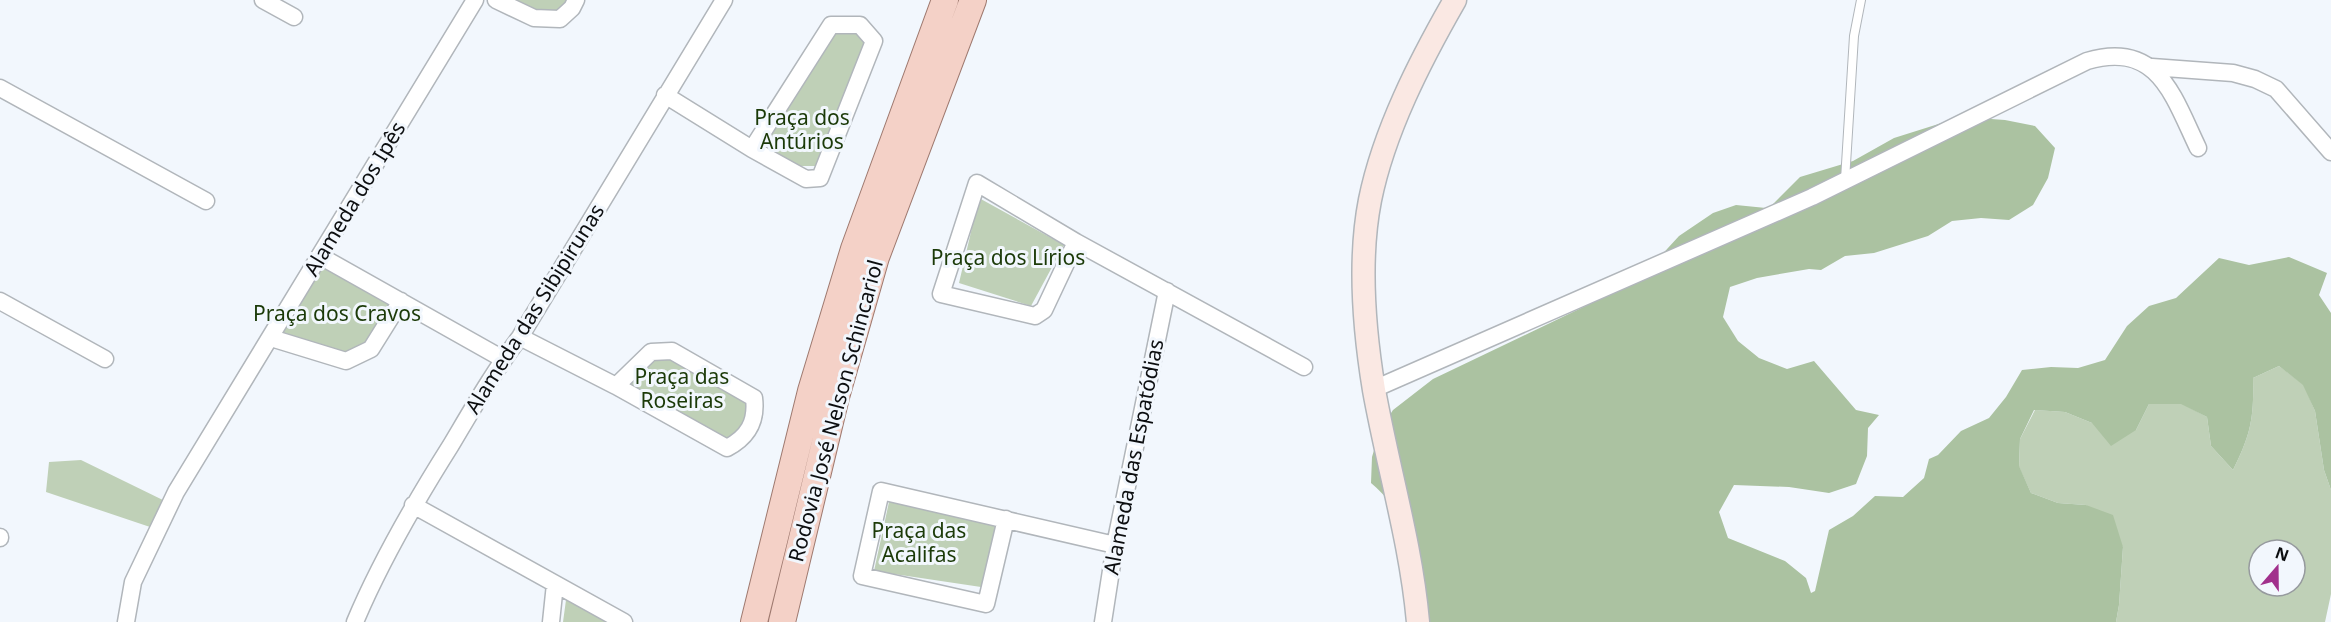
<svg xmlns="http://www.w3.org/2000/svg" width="2331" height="622" font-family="'Noto Sans',sans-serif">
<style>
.green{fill:#bfd0b7;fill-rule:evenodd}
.forest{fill:#abc2a1}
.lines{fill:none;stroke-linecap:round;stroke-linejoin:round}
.service-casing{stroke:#b1b6bb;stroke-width:10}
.minor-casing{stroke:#b1b6bb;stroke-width:19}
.secondary-casing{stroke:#b1b6bb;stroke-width:25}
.primary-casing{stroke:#9e796f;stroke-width:28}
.service{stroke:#fff;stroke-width:8}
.minor{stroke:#fff;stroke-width:16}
.secondary{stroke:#fae8e3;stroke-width:22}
.primary{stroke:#f4d1c7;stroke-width:26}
.labels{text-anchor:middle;stroke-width:6;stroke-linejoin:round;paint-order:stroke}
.park-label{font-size:21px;fill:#1b3a08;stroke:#f2f7fd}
.street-label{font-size:21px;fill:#0c0e10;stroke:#f2f7fd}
</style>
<rect width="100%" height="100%" fill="#f2f7fd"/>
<path class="green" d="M509,0H569L559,13L537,14Z
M832,29L855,31L866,43L818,166H798L762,143Z
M979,198L1064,245L1031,306L959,283Z
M321,259L398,302L371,348L345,360L274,337Z
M672,355L747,399L751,408L744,428L727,443L626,384L651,356Z
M2279,366L2304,385L2315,411L2324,470L2331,490V594L2325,622H2116L2119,605L2123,547L2086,505L2058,503L2031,493L2019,467L2020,439L2035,410L2065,412L2092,423L2136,430L2149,404L2181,403L2207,417L2211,446L2233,470C2251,434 2254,418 2253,378ZM2259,550H2295V586H2259Z
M81,460L169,503L156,529L46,492L49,462Z
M889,502L998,523L981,587L874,571Z
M566,600L608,622H563Z"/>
<path class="forest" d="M1977,118L2005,120L2035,126L2055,148L2048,178L2033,205L2009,220L1981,218L1952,221L1928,236L1874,253L1845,256L1821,270L1809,269L1757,278L1730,287L1723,317L1738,341L1759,358L1787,369L1814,361L1856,410L1879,415L1868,428L1867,456L1856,484L1829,493L1789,487L1734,485L1719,512L1728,538L1785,561L1806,578L1811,593L1815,591L1829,530L1853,516L1875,496L1903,497L1924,478L1929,459L1938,455L1961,431L1989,418L2006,397L2022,370L2051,367L2078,368L2105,360L2127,326L2149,306L2176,298L2219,258L2249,265L2289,257L2327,273L2319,295L2331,313V490L2324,470L2315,411L2303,385L2279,366L2253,378C2254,418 2251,434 2233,470L2211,446L2207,417L2181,404H2149L2136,430L2111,446L2092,423L2065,412L2034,410L2020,439L2019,466L2031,493L2058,503L2086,505L2113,515L2123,547L2119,605L2116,622H1414C1415,607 1423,558 1419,547C1414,530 1385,494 1371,483L1372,457L1380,430L1393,410L1433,379L1623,288L1645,273L1679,236L1713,213L1736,205L1766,208L1771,206L1800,177L1853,161L1894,138L1948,121Z"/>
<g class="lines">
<defs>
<path id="service" d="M1845,180L1854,36L1861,0"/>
<path id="minor" d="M263,0L294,17
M496,0L534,18L560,19L572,8L576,0
M2152,67L2233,73L2255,79L2276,89L2331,152
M0,88L206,201
M665,95L752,149L806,179L820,178L874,41L860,25H831L752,149
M1076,242L1044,310L1035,316L941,294L977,183L1076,242L1304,367
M320,256L503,359
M0,301L105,359
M520,337L616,386L727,448C748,437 757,422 754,398L672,351L651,352L616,386
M271,338L346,361L371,349L401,301
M1374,389L1812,197L2087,61C2158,40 2173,96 2198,148
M413,505L624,622
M1006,519L986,604L862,576L881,491L1115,545
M0,537V538
M126,622L133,582L176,492L475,0
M355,622C381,560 415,502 451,445C473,408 494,371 520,337L724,0
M551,622L555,584
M1103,622L1115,545L1167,291"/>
<path id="secondary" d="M1418,622C1411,543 1388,468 1374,390C1364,329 1358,261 1370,200C1384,131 1420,61 1455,0"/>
<path id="primary" d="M754,622L811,391L854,249L945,0
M782,622L836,397L876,257L973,0"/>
</defs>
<use href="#service" class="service-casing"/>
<use href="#minor" class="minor-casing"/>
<use href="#secondary" class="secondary-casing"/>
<use href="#primary" class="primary-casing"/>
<use href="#service" class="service"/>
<use href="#minor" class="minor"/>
<use href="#secondary" class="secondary"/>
<use href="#primary" class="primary"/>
</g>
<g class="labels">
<g class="park-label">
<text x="802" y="125">Praça dos<tspan x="802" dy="24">Antúrios</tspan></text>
<text x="1008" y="265">Praça dos Lírios</text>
<text x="337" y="321">Praça dos Cravos</text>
<text x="682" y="384">Praça das<tspan x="682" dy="24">Roseiras</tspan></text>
<text x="919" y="538">Praça das<tspan x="919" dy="24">Acalifas</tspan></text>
</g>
<g class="street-label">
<text transform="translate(355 199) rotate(-59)" y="7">Alameda dos Ipês</text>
<text transform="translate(535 309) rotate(-58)" y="7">Alameda das Sibipirunas</text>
<text transform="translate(836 411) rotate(-75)" y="7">Rodovia José Nelson Schincariol</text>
<text transform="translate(1134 457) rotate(-79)" y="7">Alameda das Espatódias</text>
</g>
</g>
<g transform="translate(2277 568) rotate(20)"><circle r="28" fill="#f2f7fd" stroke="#969a9e" stroke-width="1.5"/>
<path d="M0-4.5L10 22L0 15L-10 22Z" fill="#a1308c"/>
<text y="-9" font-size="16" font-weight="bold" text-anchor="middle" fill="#0c0e10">N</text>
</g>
</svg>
